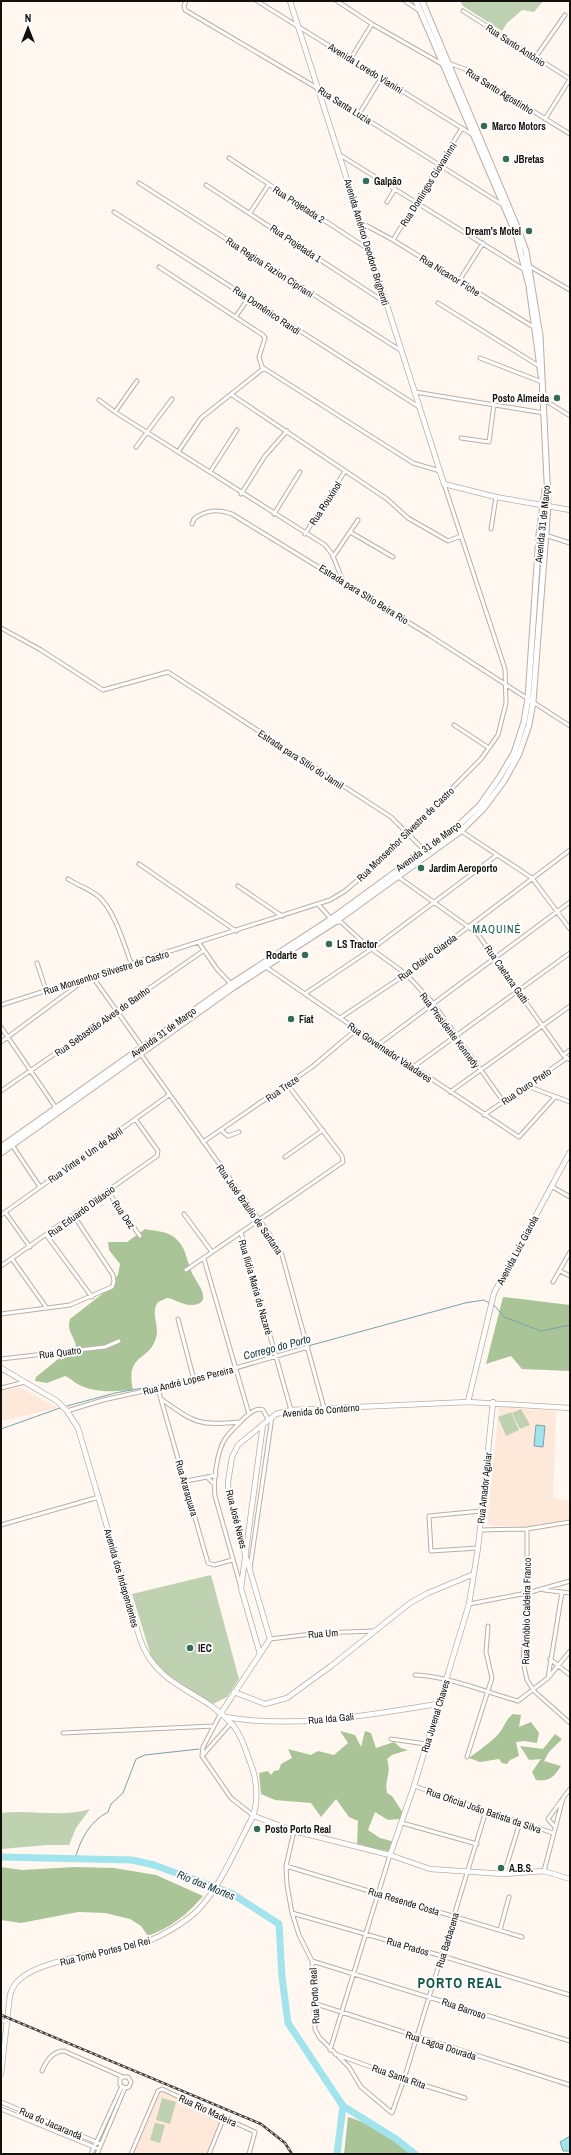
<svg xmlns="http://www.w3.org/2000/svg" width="571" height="2155" font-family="'Archivo Narrow',sans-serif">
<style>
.built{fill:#fde8d9}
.green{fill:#bed1b1}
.forest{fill:#a9c496}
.water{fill:#a0e4ee;stroke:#76a4aa}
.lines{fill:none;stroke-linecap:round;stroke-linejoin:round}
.stream{stroke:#76a4aa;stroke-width:1}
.river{stroke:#a0e4ee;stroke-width:7}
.street-casing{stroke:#bbaea3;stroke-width:5}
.secondary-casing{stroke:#bbaea3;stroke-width:6}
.primary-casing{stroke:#bbaea3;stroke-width:7}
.street{stroke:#fff;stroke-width:3}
.secondary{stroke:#fff;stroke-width:4.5}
.primary{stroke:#fff;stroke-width:5}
.rail-casing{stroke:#433e39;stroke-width:2.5}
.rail{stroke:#fff;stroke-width:1;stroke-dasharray:3;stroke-linecap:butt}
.poi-dot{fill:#326d58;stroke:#fff;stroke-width:1.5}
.labels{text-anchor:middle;stroke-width:4;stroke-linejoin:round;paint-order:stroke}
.street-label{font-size:10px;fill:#130f0b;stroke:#fff}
.poi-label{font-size:10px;font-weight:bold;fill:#130f0b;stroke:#fff;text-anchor:start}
.neighbourhood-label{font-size:11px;letter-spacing:1px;fill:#0f5a43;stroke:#fff}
.water-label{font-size:11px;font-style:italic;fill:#133539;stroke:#fff}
.district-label{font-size:14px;font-weight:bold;letter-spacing:1px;fill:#0f5a43;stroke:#fff}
</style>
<rect width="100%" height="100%" fill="#fff7f0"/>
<path class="built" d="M19,1387L58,1408L1,1421V1391Z
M499,1407L556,1411L553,1498L570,1501V1520L526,1527L487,1525Z
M161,2091L222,2119L209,2154H133Z"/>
<path class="green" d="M460,1H543L534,12L522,10L507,23L502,31L463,6Z
M521,1409L530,1425L520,1429L512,1413Z
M511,1412L519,1430L506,1436L498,1417Z
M211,1575L239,1679L227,1697L213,1704L171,1678L152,1659L132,1594Z
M90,1809L76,1828L69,1845H47L1,1849V1813C31,1809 62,1818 90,1809Z
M162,2098L176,2102L170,2124L156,2120Z
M155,2123L165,2125L160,2143L150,2140Z"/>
<path class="forest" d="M145,1229C154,1231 166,1231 174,1237C187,1247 186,1261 193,1275C197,1283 214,1303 193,1305C183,1306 176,1299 167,1298L158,1302C150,1313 160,1326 156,1338C149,1362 125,1353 133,1390C117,1391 99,1393 84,1387C77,1385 72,1379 65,1376L47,1383L35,1381L36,1377L57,1360L75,1349C79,1340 65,1333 70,1319L106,1291L118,1275L120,1264L109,1250L108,1242H127Z
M503,1297L570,1305V1371L522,1369L511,1356L486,1364Z
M513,1714L521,1715L519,1727L531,1722L539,1733L537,1743L524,1741L516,1742L519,1756L510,1760L507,1764L502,1763L499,1759L480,1762L469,1758C479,1750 492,1742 500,1732C505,1726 506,1719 513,1714Z
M340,1731L355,1735L361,1747L365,1731L371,1733L376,1748L394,1742L401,1748L408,1750L392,1755L387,1759C392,1775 384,1778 387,1793L392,1796L403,1813L400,1819L388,1820L375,1812L368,1830L380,1838L395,1842L388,1851L357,1846L358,1821L349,1817L336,1799L321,1817L311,1803L275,1800L261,1794L259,1773L268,1771L271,1775L274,1771L279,1770L281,1764L292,1758L288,1749L311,1755L318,1751L334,1755L348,1743Z
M555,1734L562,1739L549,1752L544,1761L561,1766C554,1777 549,1782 536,1780L532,1772L541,1759L529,1760L520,1746L543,1749Z
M1,1867L22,1870L75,1867L114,1868L156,1875L203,1896C187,1915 171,1927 148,1936L141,1926L130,1919L105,1913L78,1912L21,1923L1,1920Z
M348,2117C373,2124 393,2139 414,2154H344Z"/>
<path class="water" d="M536,1425L545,1426L543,1447L534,1446Z
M570,2136V2151H563L560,2142Z"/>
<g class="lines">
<path class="stream" d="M494,1305L504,1317L541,1331L570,1325
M308,1346L465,1303L484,1300L489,1303
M195,1378L207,1375
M67,1406L115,1393L192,1379
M1,1429L60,1408
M75,1859C80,1840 90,1821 108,1812L111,1804L123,1793L136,1759L145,1755L199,1749"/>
<path class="river" d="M1,1857L132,1860L154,1865L231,1893L279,1924L282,1977L288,2023L343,2106L396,2139L415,2154
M337,2154L343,2106"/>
<defs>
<path id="street" d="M186,1L184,6L185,10L317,88L503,205
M257,1L473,135
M337,1L372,24L442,64
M405,1L418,10
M463,11L570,79
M351,58L372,24
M535,58L565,15
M448,63L465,69L570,134
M359,114L381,78
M545,119L570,79
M340,155L525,270
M229,158L368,249
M139,183L400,350
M206,185L386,303
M387,202L395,189
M114,212L419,407
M250,213L269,184
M360,222L393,240L535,328
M393,240L462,128
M529,266L570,290
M159,267L263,335L265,338L259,357L262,367L413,463L440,471
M459,281L483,243
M438,303L539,366
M236,316L248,299
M480,358L542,382
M415,392L544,413
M232,395L387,499L408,518L448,541L461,536
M543,399L570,416
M99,400L115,412L325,545L332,554L343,581
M115,412L137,381
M461,438L489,442L494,404
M136,447L172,399
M178,452L201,418L264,368
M210,472L237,430
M241,494L265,456L287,431
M274,514L300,472
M192,524L194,519C205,510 219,509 232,514L429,635L570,726
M491,529L496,497
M350,532L393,557
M305,534L345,471
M545,535L570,543
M333,557L358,520
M1,628L41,650L103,690L168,672L391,817L428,854
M454,725L489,748
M461,831L532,878L570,929
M139,864L236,931
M397,876L477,933L563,1055L570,1060
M68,879C77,885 90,889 98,896C114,909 124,944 131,963
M238,886L282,916
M318,904L332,920
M337,922H341L366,945L406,974L433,1003L503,1101
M199,943L217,969L231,984
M37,963L46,990
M266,967L340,1018L519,1137L555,1097
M92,976L143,1048
M306,993L373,948L497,855
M1,1005L330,900L345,891L380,861L481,759L498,735L506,703L505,669L444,484
M340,1018L406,974L570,850
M1,1027L56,1108
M1,1042L86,979
M379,1044L570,902
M140,1053L270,1235L282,1255L324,1408
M563,1055L570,1050
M413,1067L570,953
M527,1086L570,1102
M1,1091L203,951
M450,1092L570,1006
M484,1115L567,1058
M221,1130L228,1136L239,1132
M203,1142L312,1067L357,1029
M12,1145L40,1187
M285,1157L323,1130
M551,1186L570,1197
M108,1192L140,1236
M5,1212L30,1247
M184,1214L212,1252
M1,1215L169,1095
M241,1233L291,1410
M47,1236L92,1297
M12,1259L46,1307
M204,1259L249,1414
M1,1266L157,1156L158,1151L136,1120
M186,1270L343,1162L342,1156L287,1084
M560,1271L570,1276
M553,1282L570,1252
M1,1314L70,1305L112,1287L114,1282L113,1275L74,1216
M178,1319L194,1380
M1,1359L105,1347L119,1341
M1,1388L25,1382
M158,1389L208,1563L214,1565L232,1560
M161,1399C195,1423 198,1426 240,1422
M67,1411L103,1400L194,1380L308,1347
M186,1481L207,1477
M214,1484L207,1477L216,1475
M1,1525L99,1497
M527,1529V1593L523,1662L527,1680L534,1691L570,1723
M480,1530L527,1529L570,1522
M478,1548L431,1551L429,1516L481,1511
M250,1568L272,1417
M240,1584L215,1496C213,1482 217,1451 225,1439C230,1431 238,1425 244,1418C249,1414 256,1407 263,1410L268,1419
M544,1590L570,1593
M469,1604L527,1593L570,1581
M270,1639L320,1633L375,1631
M550,1659L570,1675
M415,1675C447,1676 486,1692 518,1701L548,1678L570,1651
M548,1678L562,1592
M221,1713L203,1747L202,1756L231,1798L254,1816
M63,1733L214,1726
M391,1739L426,1744
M202,1756L231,1723
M467,1757L492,1678L486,1652L488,1626
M414,1786L553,1833
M402,1823L477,1844
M555,1827L548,1819L561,1801
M294,1831L286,1866L287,1885L292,1913L299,1935L312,1961L315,2029L319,2037L349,2067L361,2087L392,2113L404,2079L486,1811
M286,1866L522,1937
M544,1871L563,1798L570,1789
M504,1874L520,1822
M292,1913L442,1956L570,1995
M500,1930L509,1897
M312,1961L570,2041
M313,2003L570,2085
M1,2020L6,2022
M330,2050L390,1855
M335,2054L404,2079L465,2098
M42,2071C46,2061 52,2051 64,2051L123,2077H128L131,2082L129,2087L125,2088L120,2085V2079L123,2077
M1,2102L101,2144
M1,2109L99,2149
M91,2154L122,2086
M97,2154L125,2088
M131,2154L158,2091L162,2089L255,2132L249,2154
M209,2154L224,2117"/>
<path id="secondary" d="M290,1L444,484L496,497L570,510
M1,1368L57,1401L67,1411L78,1428L140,1639C157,1688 200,1689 231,1723C242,1735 246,1752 252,1767C257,1782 259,1805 251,1820C236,1848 215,1899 190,1917C178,1926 165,1934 151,1940C119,1951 41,1958 19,1980C14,1984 12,1989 10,1995L1,2074
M468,1402L494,1293L570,1152
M260,1654L241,1588L263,1424
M234,1692L265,1704L287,1698L331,1666L410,1603L428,1593L474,1574
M221,1713L270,1639L229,1499L228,1482L232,1457L238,1445L276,1414L291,1410L468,1402L570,1408
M225,1717C295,1729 368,1715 438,1704
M254,1816L294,1831L390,1855L430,1869L504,1874L544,1871L570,1879
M390,1855L414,1786L469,1604L478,1548L493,1402"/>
<path id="primary" d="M416,1L516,234L529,286L541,375
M1,1147L231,984L331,919L457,827L480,805L499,778L514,753L524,722L528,698L539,535L545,490
M1,1153L234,987L335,922L461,831L484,808L504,781L519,754L529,725L533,702L548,506L547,480L540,336L526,251L518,229L422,1"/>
</defs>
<use href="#street" class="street-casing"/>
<use href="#secondary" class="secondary-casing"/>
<use href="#primary" class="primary-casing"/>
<use href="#street" class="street"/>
<use href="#secondary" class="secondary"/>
<use href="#primary" class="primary"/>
<defs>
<path id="rail" d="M1,2015L261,2124L285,2143L292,2154"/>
</defs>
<use href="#rail" class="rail-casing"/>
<use href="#rail" class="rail"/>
</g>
<g class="poi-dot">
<circle cx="484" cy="126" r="4"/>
<circle cx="506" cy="159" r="4"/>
<circle cx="366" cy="181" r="4"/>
<circle cx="529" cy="231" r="4"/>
<circle cx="557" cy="398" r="4"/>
<circle cx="421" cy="868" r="4"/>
<circle cx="329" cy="944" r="4"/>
<circle cx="305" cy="955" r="4"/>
<circle cx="291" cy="1019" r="4"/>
<circle cx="190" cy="1648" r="4"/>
<circle cx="257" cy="1829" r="4"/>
<circle cx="501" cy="1868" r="4"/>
</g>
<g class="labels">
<g class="street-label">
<text transform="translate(516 45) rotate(33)" y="4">Rua Santo Antônio</text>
<text transform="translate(366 68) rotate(32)" y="4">Avenida Loredo Vianini</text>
<text transform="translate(500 91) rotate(32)" y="4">Rua Santo Agostinho</text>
<text transform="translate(345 105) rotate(32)" y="4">Rua Santa Luzia</text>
<text transform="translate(428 184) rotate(-58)" y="4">Rua Domingos Giovaninni</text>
<text transform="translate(299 204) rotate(33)" y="4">Rua Projetada 2</text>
<text transform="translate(367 242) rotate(73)" y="4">Avenida Américo Deodoro Brighenti</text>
<text transform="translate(296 243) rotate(34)" y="4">Rua Projetada 1</text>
<text transform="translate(270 267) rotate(33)" y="4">Rua Regina Fazion Cipriani</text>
<text transform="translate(450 275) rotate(32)" y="4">Rua Nicanor Fiche</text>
<text transform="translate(267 310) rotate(34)" y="4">Rua Domênico Randi</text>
<text transform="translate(325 503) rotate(-57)" y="4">Rua Rouxinol</text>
<text transform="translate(542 524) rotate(-84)" y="4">Avenida 31 de Março</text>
<text transform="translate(364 594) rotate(32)" y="4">Estrada para Sítio Beira Rio</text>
<text transform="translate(301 759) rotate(33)" y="4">Estrada para Sítio do Jamil</text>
<text transform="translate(405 834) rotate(-44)" y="4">Rua Monsenhor Silvestre de Castro</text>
<text transform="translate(428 846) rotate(-36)" y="4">Avenida 31 de Março</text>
<text transform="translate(427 957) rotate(-37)" y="4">Rua Otávio Giarola</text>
<text transform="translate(106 972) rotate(-17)" y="4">Rua Monsenhor Silvestre de Castro</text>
<text transform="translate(507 974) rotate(55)" y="4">Rua Caetana Gatti</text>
<text transform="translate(102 1021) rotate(-35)" y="4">Rua Sebastião Alves do Banho</text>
<text transform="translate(450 1030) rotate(53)" y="4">Rua Presidente Kennedy</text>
<text transform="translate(163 1032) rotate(-36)" y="4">Avenida 31 de Março</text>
<text transform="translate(390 1052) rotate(34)" y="4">Rua Governador Valadares</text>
<text transform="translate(526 1086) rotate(-34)" y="4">Rua Ouro Preto</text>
<text transform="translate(282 1088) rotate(-35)" y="4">Rua Treze</text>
<text transform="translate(85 1155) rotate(-35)" y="4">Rua Vinte e Um de Abril</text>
<text transform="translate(250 1209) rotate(55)" y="4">Rua José Bráulio de Santana</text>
<text transform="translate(81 1211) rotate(-36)" y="4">Rua Eduardo Diláscio</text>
<text transform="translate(124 1214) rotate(55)" y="4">Rua Dez</text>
<text transform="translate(517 1250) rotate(-62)" y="4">Avenida Luiz Giarola</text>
<text transform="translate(256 1287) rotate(74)" y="4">Rua Ilídia Maria de Nazaré</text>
<text transform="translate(60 1352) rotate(-7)" y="4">Rua Quatro</text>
<text transform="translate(188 1380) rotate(-14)" y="4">Rua André Lopes Pereira</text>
<text transform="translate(321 1410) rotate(-5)" y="4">Avenida do Contorno</text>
<text transform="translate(187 1488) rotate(74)" y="4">Rua Araraquara</text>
<text transform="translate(484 1488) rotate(-84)" y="4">Rua Amador Aguiar</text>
<text transform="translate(237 1519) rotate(76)" y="4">Rua José Neves</text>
<text transform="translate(122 1578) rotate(74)" y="4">Avenida dos Independentes</text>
<text transform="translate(526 1611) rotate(-89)" y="4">Rua Arnóbio Caldeira Franco</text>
<text transform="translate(323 1633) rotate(-4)" y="4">Rua Um</text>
<text transform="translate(435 1716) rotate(-73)" y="4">Rua Juvenal Chaves</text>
<text transform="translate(331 1718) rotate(-5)" y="4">Rua Ida Gali</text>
<text transform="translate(484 1810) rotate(19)" y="4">Rua Oficial João Batista da Silva</text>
<text transform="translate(404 1901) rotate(17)" y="4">Rua Resende Costa</text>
<text transform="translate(447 1940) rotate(-73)" y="4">Rua Barbacena</text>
<text transform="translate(408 1946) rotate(16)" y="4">Rua Prados</text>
<text transform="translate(105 1951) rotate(-14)" y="4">Rua Tomé Portes Del Rei</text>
<text transform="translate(314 1996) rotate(-93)" y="4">Rua Porto Real</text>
<text transform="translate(464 2008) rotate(19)" y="4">Rua Barroso</text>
<text transform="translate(441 2045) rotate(18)" y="4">Rua Lagoa Dourada</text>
<text transform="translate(399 2076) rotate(19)" y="4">Rua Santa Rita</text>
<text transform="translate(208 2110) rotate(25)" y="4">Rua Rio Madeira</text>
<text transform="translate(51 2123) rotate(23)" y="4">Rua do Jacarandá</text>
</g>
<g class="poi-label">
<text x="492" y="130">Marco Motors</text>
<text x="514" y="163">JBretas</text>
<text x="374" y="185">Galpão</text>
<text x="521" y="235" text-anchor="end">Dream's Motel</text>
<text x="549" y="402" text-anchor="end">Posto Almeida</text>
<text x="429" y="872">Jardim Aeroporto</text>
<text x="337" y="948">LS Tractor</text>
<text x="297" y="959" text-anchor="end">Rodarte</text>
<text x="299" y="1023">Fiat</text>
<text x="198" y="1652">IEC</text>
<text x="265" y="1833">Posto Porto Real</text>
<text x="509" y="1872">A.B.S.</text>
</g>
<g class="neighbourhood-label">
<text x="497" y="933">MAQUINÉ</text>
</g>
<g class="water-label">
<text transform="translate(277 1347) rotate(-15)" y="4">Corrego do Porto</text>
<text transform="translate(206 1885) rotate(22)" y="4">Rio das Mortes</text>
</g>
<g class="district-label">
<text x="460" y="1988">PORTO REAL</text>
</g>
</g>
<rect width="571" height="2155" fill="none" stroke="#130f0b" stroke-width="4"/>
<g transform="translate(28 28)" stroke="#ffffff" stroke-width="3" paint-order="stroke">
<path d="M0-3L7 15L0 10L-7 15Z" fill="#130f0b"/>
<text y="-6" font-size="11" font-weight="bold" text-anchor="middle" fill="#130f0b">N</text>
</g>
</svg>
